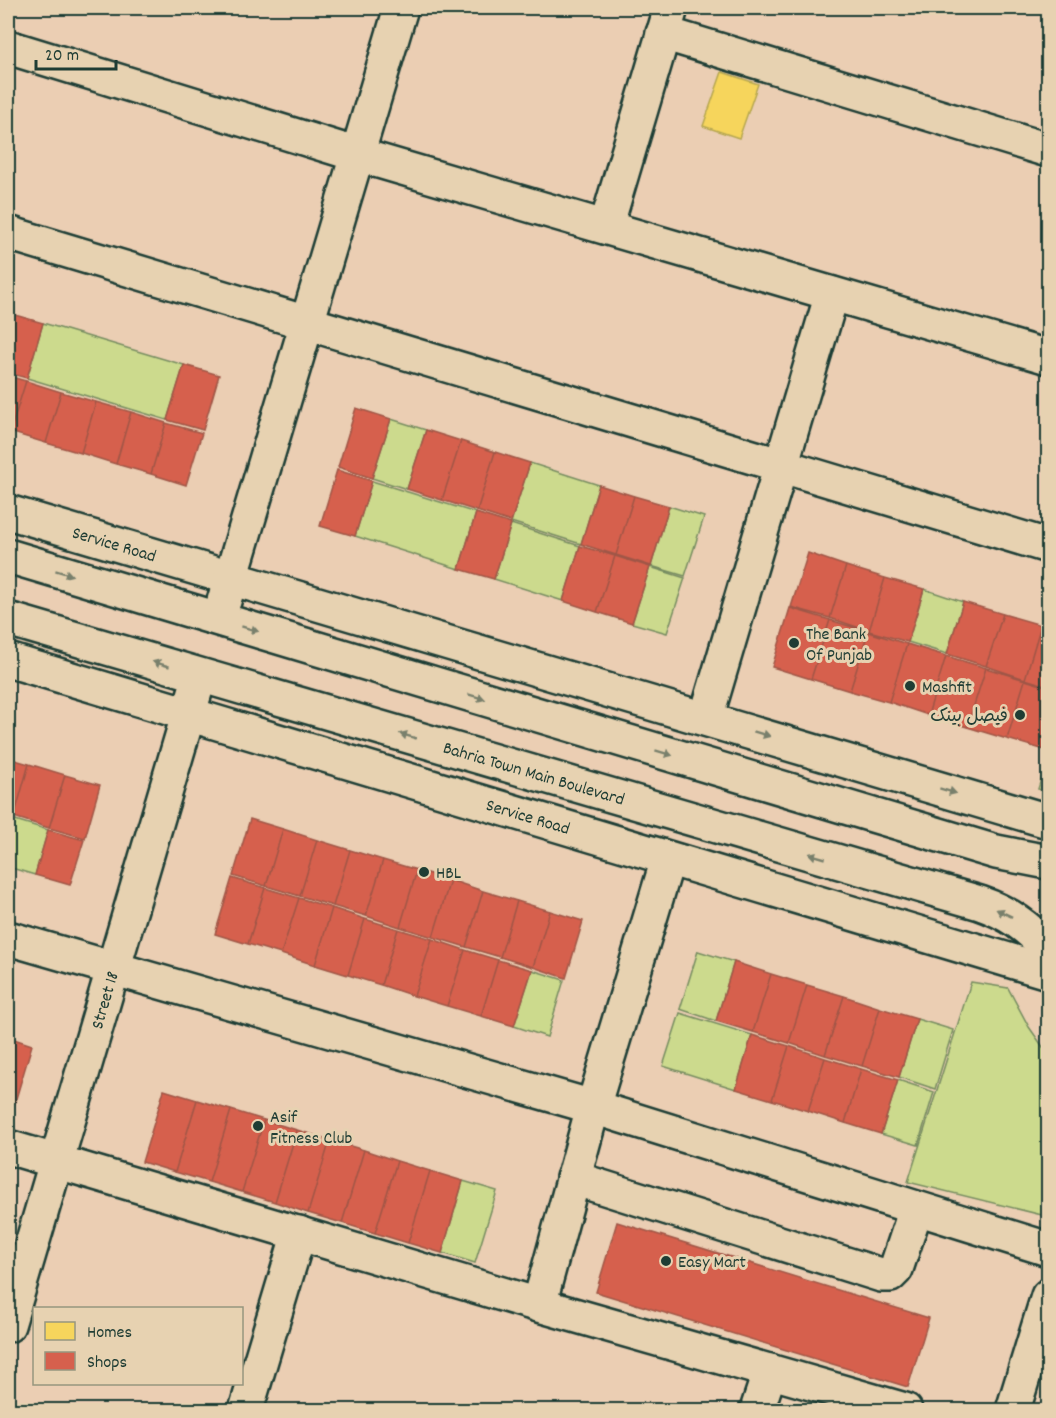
<svg xmlns="http://www.w3.org/2000/svg" width="1056" height="1418" font-family="Dekko,'Playpen Sans Arabic',sans-serif">
<style>
.green{fill:#ccda8d;stroke:#768c60;stroke-width:1.5}
.homes{fill:#f6d55c;stroke:#b6a750;stroke-width:1.5}
.shops{fill:#d6604d;stroke:#9f5646;stroke-width:1.5}
.lines{fill:none;stroke-linecap:round;stroke-linejoin:round}
.minor-casing{stroke:#1f3d34;stroke-width:38}
.major-casing{stroke:#1f3d34;stroke-width:38}
.minor{stroke:#e7d2b1;stroke-width:33}
.major{stroke:#e7d2b1;stroke-width:33}
.oneway{fill:#79806c}
.poi-dot{fill:#1f3d34;stroke:#e7d2b1;stroke-width:2}
.labels{text-anchor:middle;stroke-width:6;stroke-linejoin:round;paint-order:stroke}
.street-label{font-size:18px;fill:#1f3d34;stroke:#e7d2b1}
.poi-label{font-size:18px;fill:#1f3d34;stroke:#e7d2b1;text-anchor:start}
</style>
<rect width="100%" height="100%" fill="#ebceb3"/>
<filter id="ink" filterUnits="userSpaceOnUse"><feTurbulence type="fractalNoise" baseFrequency=".0167" numOctaves="2"/><feDisplacementMap in="SourceGraphic" scale="12" xChannelSelector="R" yChannelSelector="G"/><feConvolveMatrix kernelMatrix="1 2 1 2 8 2 1 2 1" color-interpolation-filters="sRGB"/></filter>
<g filter="url(#ink)">
<path class="green" d="M43,323L184,365L167,420L27,378Z
M391,419L426,430L407,489L372,478Z
M530,463L599,485L581,544L511,522Z
M372,481L476,513L459,569L355,536Z
M669,506L704,517L685,576L651,566Z
M511,524L580,546L563,601L494,579Z
M650,567L685,578L667,633L632,623Z
M924,589L963,602L947,654L908,642Z
M1048,757V792L1038,789Z
M12,819L48,830L35,875L8,867V836Z
M698,951L734,962L716,1021L680,1009Z
M532,970L564,980L547,1037L514,1026Z
M971,982L1008,988L1029,1027L1048,1054V1208L1046,1216L908,1182Z
M680,1013L752,1035L736,1089L663,1066Z
M917,1019L953,1030L935,1089L899,1077Z
M898,1080L934,1092L918,1145L881,1134Z
M463,1181L497,1191L475,1263L442,1253Z"/>
<path class="homes" d="M722,72L758,84L739,138L703,126Z"/>
<path class="shops" d="M8,313L43,323L27,378L8,373Z
M184,365L219,375L203,430L167,420Z
M8,376L26,381L10,432H8Z
M26,381L61,392L46,443L10,432Z
M61,392L96,402L81,453L46,443Z
M96,402L131,412L116,464L81,453Z
M356,408L391,419L372,478L338,467Z
M131,412L166,423L151,474L116,464Z
M166,423L202,433L186,485L151,474Z
M426,430L461,441L442,500L407,489Z
M461,441L495,452L477,511L442,500Z
M495,452L530,463L511,522L477,511Z
M337,470L372,481L355,536L320,526Z
M599,485L634,496L616,555L581,544Z
M634,496L669,506L651,566L616,555Z
M476,513L511,524L494,579L459,569Z
M580,546L615,556L597,612L563,601Z
M808,553L846,566L830,618L791,607Z
M615,556L650,567L632,623L597,612Z
M846,566L885,578L869,631L830,618Z
M885,578L924,589L908,642L869,631Z
M963,602L1003,614L986,666L947,654Z
M790,608L830,620L811,679L772,667Z
M1003,614L1041,625L1025,679L986,666Z
M830,620L868,632L850,691L811,679Z
M1041,625L1048,628V686L1025,679Z
M868,632L907,644L889,702L850,691Z
M907,644L946,656L928,715L889,702Z
M946,656L986,668L967,727L928,715Z
M986,668L1025,680L1007,739L967,727Z
M1025,680L1048,687V740L1045,750L1007,739Z
M8,758L29,764L14,817L8,815Z
M29,764L65,775L49,828L14,817Z
M65,775L100,785L85,838L49,828Z
M8,818L12,819L8,836Z
M250,819L283,829L266,886L233,876Z
M283,829L317,840L300,896L266,886Z
M48,830L84,840L70,885L35,875Z
M317,840L350,850L333,906L300,896Z
M350,850L383,860L366,916L333,906Z
M383,860L417,870L400,927L366,916Z
M417,870L450,880L433,937L400,927Z
M232,878L265,888L248,944L215,934Z
M450,880L483,891L466,947L433,937Z
M265,888L299,898L281,954L248,944Z
M483,891L517,901L500,957L466,947Z
M299,898L332,908L315,965L281,954Z
M517,901L550,911L533,967L500,957Z
M332,908L365,919L348,975L315,965Z
M550,911L583,921L566,978L533,967Z
M365,919L398,929L381,985L348,975Z
M398,929L432,939L414,996L381,985Z
M432,939L465,950L447,1006L414,996Z
M465,950L498,960L481,1016L447,1006Z
M498,960L532,970L514,1026L481,1016Z
M734,962L771,974L753,1032L716,1021Z
M771,974L807,985L789,1043L753,1032Z
M807,985L844,996L825,1055L789,1043Z
M844,996L880,1008L862,1066L825,1055Z
M880,1008L917,1019L899,1077L862,1066Z
M752,1035L789,1046L772,1100L736,1089Z
M8,1037L32,1045L10,1119L8,1118Z
M789,1046L825,1058L808,1111L772,1100Z
M825,1058L861,1069L845,1123L808,1111Z
M861,1069L898,1080L881,1134L845,1123Z
M164,1090L197,1100L175,1172L142,1162Z
M197,1100L231,1110L209,1182L175,1172Z
M231,1110L264,1120L242,1192L209,1182Z
M264,1120L297,1130L275,1202L242,1192Z
M297,1130L330,1140L308,1213L275,1202Z
M330,1140L364,1150L342,1223L308,1213Z
M364,1150L397,1161L375,1233L342,1223Z
M397,1161L430,1171L408,1243L375,1233Z
M430,1171L463,1181L442,1253L408,1243Z
M617,1222L929,1318L908,1387L596,1292Z"/>
<g class="lines">
<defs>
<g id="minor">
<path d="M663,33L1048,150"/>
<path d="M8,47L355,154L1048,357"/>
<path d="M606,227L671,8"/>
<path d="M8,233L1048,546"/>
<path id="s1" d="M8,512L1048,821"/>
<path d="M8,556L996,852L1048,862"/>
<path d="M224,601L401,8"/>
<path id="s2" d="M8,619L980,903C1009,913 1028,927 1048,949"/>
<path id="s3" d="M8,660L1048,972"/>
<path d="M706,718L832,294"/>
<path d="M8,938L593,1107L1048,1249"/>
<path d="M8,1147L539,1305L905,1410"/>
<path d="M573,1178L881,1275H890L896,1269L916,1209"/>
<path d="M539,1305L593,1107L668,859"/>
<path id="s4" d="M8,1325L195,692"/>
<path d="M246,1410L299,1233"/>
<path d="M757,1410L770,1371"/>
</g>
<path id="major" d="M1013,1410L1048,1296"/>
</defs>
<use href="#minor" class="minor-casing"/>
<use href="#major" class="major-casing"/>
<use href="#minor" class="minor"/>
<use href="#major" class="major"/>
</g>
<defs><path id="oneway-solid" d="M-6-.8H1V-3.2L6.5 0L1 3.2V.8H-6Z" transform="scale(1.5)"/></defs>
<g class="oneway">
<use href="#oneway-solid" transform="translate(64 573) rotate(17)"/>
<use href="#oneway-solid" transform="translate(250 629) rotate(17)"/>
<use href="#oneway-solid" transform="translate(161 664) rotate(-163)"/>
<use href="#oneway-solid" transform="translate(477 697) rotate(17)"/>
<use href="#oneway-solid" transform="translate(762 734) rotate(17)"/>
<use href="#oneway-solid" transform="translate(408 736) rotate(-164)"/>
<use href="#oneway-solid" transform="translate(664 753) rotate(17)"/>
<use href="#oneway-solid" transform="translate(948 791) rotate(17)"/>
<use href="#oneway-solid" transform="translate(817 856) rotate(-164)"/>
<use href="#oneway-solid" transform="translate(1004 913) rotate(-154)"/>
</g>
</g>
<g class="poi-dot">
<circle cx="794" cy="643" r="6"/>
<circle cx="910" cy="686" r="6"/>
<circle cx="1020" cy="715" r="6"/>
<circle cx="424" cy="872" r="6"/>
<circle cx="258" cy="1126" r="6"/>
<circle cx="666" cy="1261" r="6"/>
</g>
<g class="labels">
<g class="street-label">
<text dy="6" stroke="none"><textPath href="#s1" startOffset="111">Service Road</textPath></text>
<text dy="6" stroke="none"><textPath href="#s2" startOffset="548">Bahria Town Main Boulevard</textPath></text>
<text dy="6" stroke="none"><textPath href="#s3" startOffset="543">Service Road</textPath></text>
<text dy="6" stroke="none"><textPath href="#s4" startOffset="339">Street 18</textPath></text>
</g>
<g class="poi-label">
<text x="806" y="639">The Bank<tspan x="806" dy="21">Of Punjab</tspan></text>
<text x="922" y="692">Mashfit</text>
<text x="1008" y="721" text-anchor="end">فیصل بینک</text>
<text x="436" y="878">HBL</text>
<text x="270" y="1122">Asif<tspan x="270" dy="21">Fitness Club</tspan></text>
<text x="678" y="1267">Easy Mart</text>
</g>
</g>
<rect width="1056" height="1418" fill="none" stroke="#e7d2b1" stroke-width="30"/>
<rect x="15" y="15" width="1026" height="1388" fill="none" stroke="#1f3d34" stroke-width="2" filter="url(#ink)"/>
<rect x="33" y="1307" width="210" height="78" fill="#e7d2b1" stroke="#97967f" stroke-width="1.5"/>
<rect x="45" y="1322" width="30" height="18" fill="#f6d55c" stroke="#97967f" stroke-width="1.5"/>
<text x="87" y="1337" font-size="18" fill="#1f3d34">Homes</text>
<rect x="45" y="1352" width="30" height="18" fill="#d6604d" stroke="#97967f" stroke-width="1.5"/>
<text x="87" y="1367" font-size="18" fill="#1f3d34">Shops</text>
<path d="M36 60v9h80v-9" fill="none" stroke="#1f3d34" stroke-width="3"/>
<text x="45" y="60" font-size="18" fill="#1f3d34" stroke="#e7d2b1" stroke-width="4.5" paint-order="stroke">20 m</text>
</svg>
